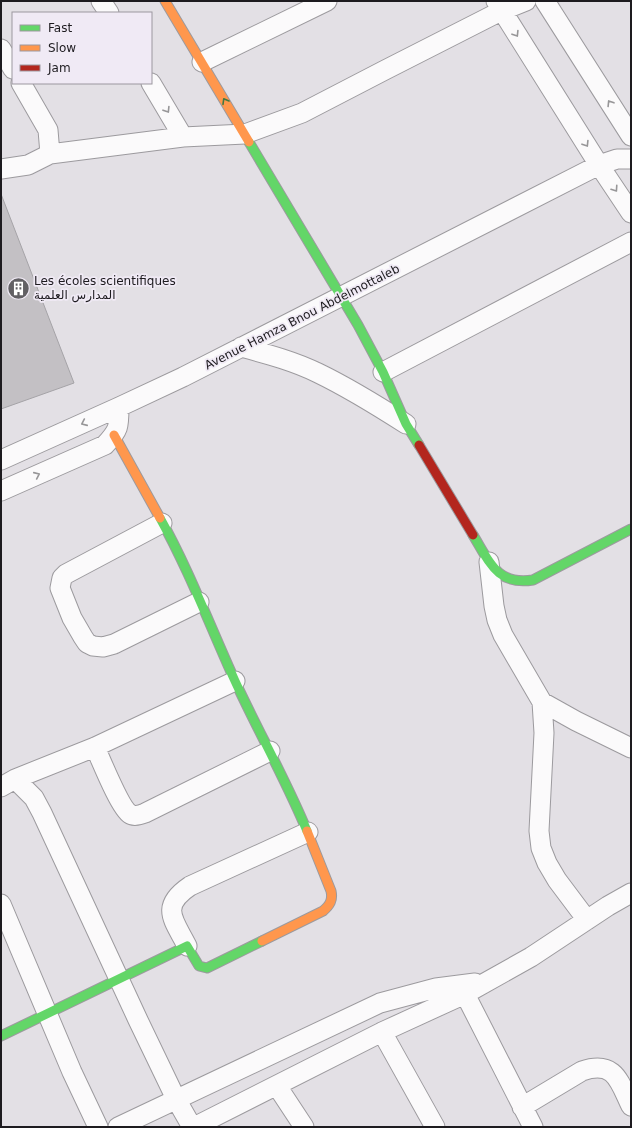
<svg xmlns="http://www.w3.org/2000/svg" width="632" height="1128" font-family="'DejaVu Sans',Vazirmatn,sans-serif">
<style>
.building{fill:#c3c0c4;stroke:#a5a3a7}
.lines{fill:none;stroke-linecap:round;stroke-linejoin:round}
.street-casing{stroke:#9c9a9e;stroke-width:21}
.fast-casing{stroke:#9c9a9e;stroke-width:11}
.slow-casing{stroke:#9c9a9e;stroke-width:11}
.jam-casing{stroke:#9c9a9e;stroke-width:11}
.street{stroke:#fbfafb;stroke-width:19}
.fast{stroke:#63d668;stroke-width:9}
.slow{stroke:#ff974d;stroke-width:9}
.jam{stroke:#b3261e;stroke-width:9}
.oneway{stroke:#979698}
.oneway2{stroke:#407844}
.labels{text-anchor:middle;stroke-width:3.5;stroke-linejoin:round;paint-order:stroke}
.poi-label{font-size:12px;fill:#1d1b1f;stroke:#f0eaf5;text-anchor:start}
.street-label{font-size:12px;fill:#1d1b1f;stroke:#f0eaf5}
</style>
<rect width="100%" height="100%" fill="#e3e0e5"/>
<path class="building" d="M1,194L74,383L1,409Z"/>
<g class="lines">
<defs>
<path id="street" d="M101,1L109,13
M496,1L599,165L631,213
M545,1L631,136
M1,49L13,69
M202,62L327,1
M151,83L183,137
M50,154L183,137L245,134L302,113L385,70L501,11L526,1
M1,169L28,165L50,154L48,130L21,83
M241,347C267,354 294,361 318,373C349,388 378,406 406,424
M383,372L631,242
M1,460L119,407L183,377L599,165L617,159H631
M1,491L105,445C119,430 119,427 119,407
M162,523L66,574L62,578L60,588L72,618L83,637L87,643L93,646L103,647L114,644L199,602
M489,562L494,606L497,620L503,635L542,702L544,733L539,831L541,848L547,863L557,880L587,920
M542,702L576,721L631,748
M95,747C101,760 120,808 130,814C134,817 140,815 145,813L270,751
M15,779L34,798L42,813L138,1020L176,1099L192,1127
M1,787L15,779L95,747L235,681
M1,904L72,1072L98,1127
M187,946C174,920 159,907 190,886L308,832
M465,994L533,1127
M382,1032L435,1127
M277,1086L304,1127
M522,1107L582,1071C615,1060 619,1081 631,1106
M118,1127L380,1003L436,988L475,983
M194,1127L382,1032L465,994L531,957L608,906L631,893"/>
<path id="fast" d="M249,142L358,325L383,372L406,424L419,445
M160,518C189,570 210,626 235,681C258,731 286,780 307,831
M473,535C489,561 497,586 533,580L631,529
M1,1036L187,946L199,966L207,968L262,941"/>
<path id="slow" d="M165,1L249,142
M114,435L160,518
M262,941L323,911C330,905 333,900 331,891L307,831"/>
<path id="jam" d="M419,445L473,535"/>
</defs>
<use href="#street" class="street-casing"/>
<use href="#fast" class="fast-casing"/>
<use href="#slow" class="slow-casing"/>
<use href="#jam" class="jam-casing"/>
<use href="#street" class="street"/>
<use href="#fast" class="fast"/>
<use href="#slow" class="slow"/>
<use href="#jam" class="jam"/>
</g>
<defs><path id="oneway-chevron" d="M-2-3.5L2.5 0L-2 3.5" fill="none" stroke-width="1.6" stroke-linecap="round" stroke-linejoin="round"/></defs>
<g class="oneway">
<use href="#oneway-chevron" transform="translate(516 34) rotate(58)"/>
<use href="#oneway-chevron" transform="translate(610 103) rotate(-122)"/>
<use href="#oneway-chevron" transform="translate(167 110) rotate(58)"/>
<use href="#oneway-chevron" transform="translate(586 144) rotate(58)"/>
<use href="#oneway-chevron" transform="translate(615 189) rotate(56)"/>
<use href="#oneway-chevron" transform="translate(84 423) rotate(156)"/>
<use href="#oneway-chevron" transform="translate(37 475) rotate(-24)"/>
</g>
<use class="oneway2" href="#oneway-chevron" transform="translate(225 101) rotate(-120)"/>
<defs>
<symbol id="building-disc" viewBox="-11 -11 22 22"><circle r="9.5" fill="#626064" stroke="#f0eaf5"/><path d="M-4-6H4V6H1V3H-1V6H-4ZM-2.5-4.3h1.7v1.8h-1.7ZM.8-4.3h1.7v1.8H.8ZM-2.5-1h1.7V.8h-1.7ZM.8-1h1.7V.8H.8Z" fill="#fff"/></symbol>
</defs>
<g fill-rule="evenodd">
<use href="#building-disc" x="6" y="276" width="25" height="25"/>
</g>
<g class="labels">
<g class="poi-label">
<text x="34" y="285">Les écoles scientifiques<tspan x="34" dy="14">المدارس العلمية</tspan></text>
</g>
<g class="street-label">
<text transform="translate(302 317) rotate(-27)" y="4">Avenue Hamza Bnou Abdelmottaleb</text>
</g>
</g>
<rect width="632" height="1128" fill="none" stroke="#1d1b1f" stroke-width="4"/>
<rect x="12" y="12" width="140" height="72" fill="#f0eaf5" stroke="#9c979f"/>
<rect x="20" y="25" width="20" height="6" fill="#63d668" stroke="#9c979f"/>
<text x="48" y="32" font-size="12" fill="#1d1b1f">Fast</text>
<rect x="20" y="45" width="20" height="6" fill="#ff974d" stroke="#9c979f"/>
<text x="48" y="52" font-size="12" fill="#1d1b1f">Slow</text>
<rect x="20" y="65" width="20" height="6" fill="#b3261e" stroke="#9c979f"/>
<text x="48" y="72" font-size="12" fill="#1d1b1f">Jam</text>
</svg>
